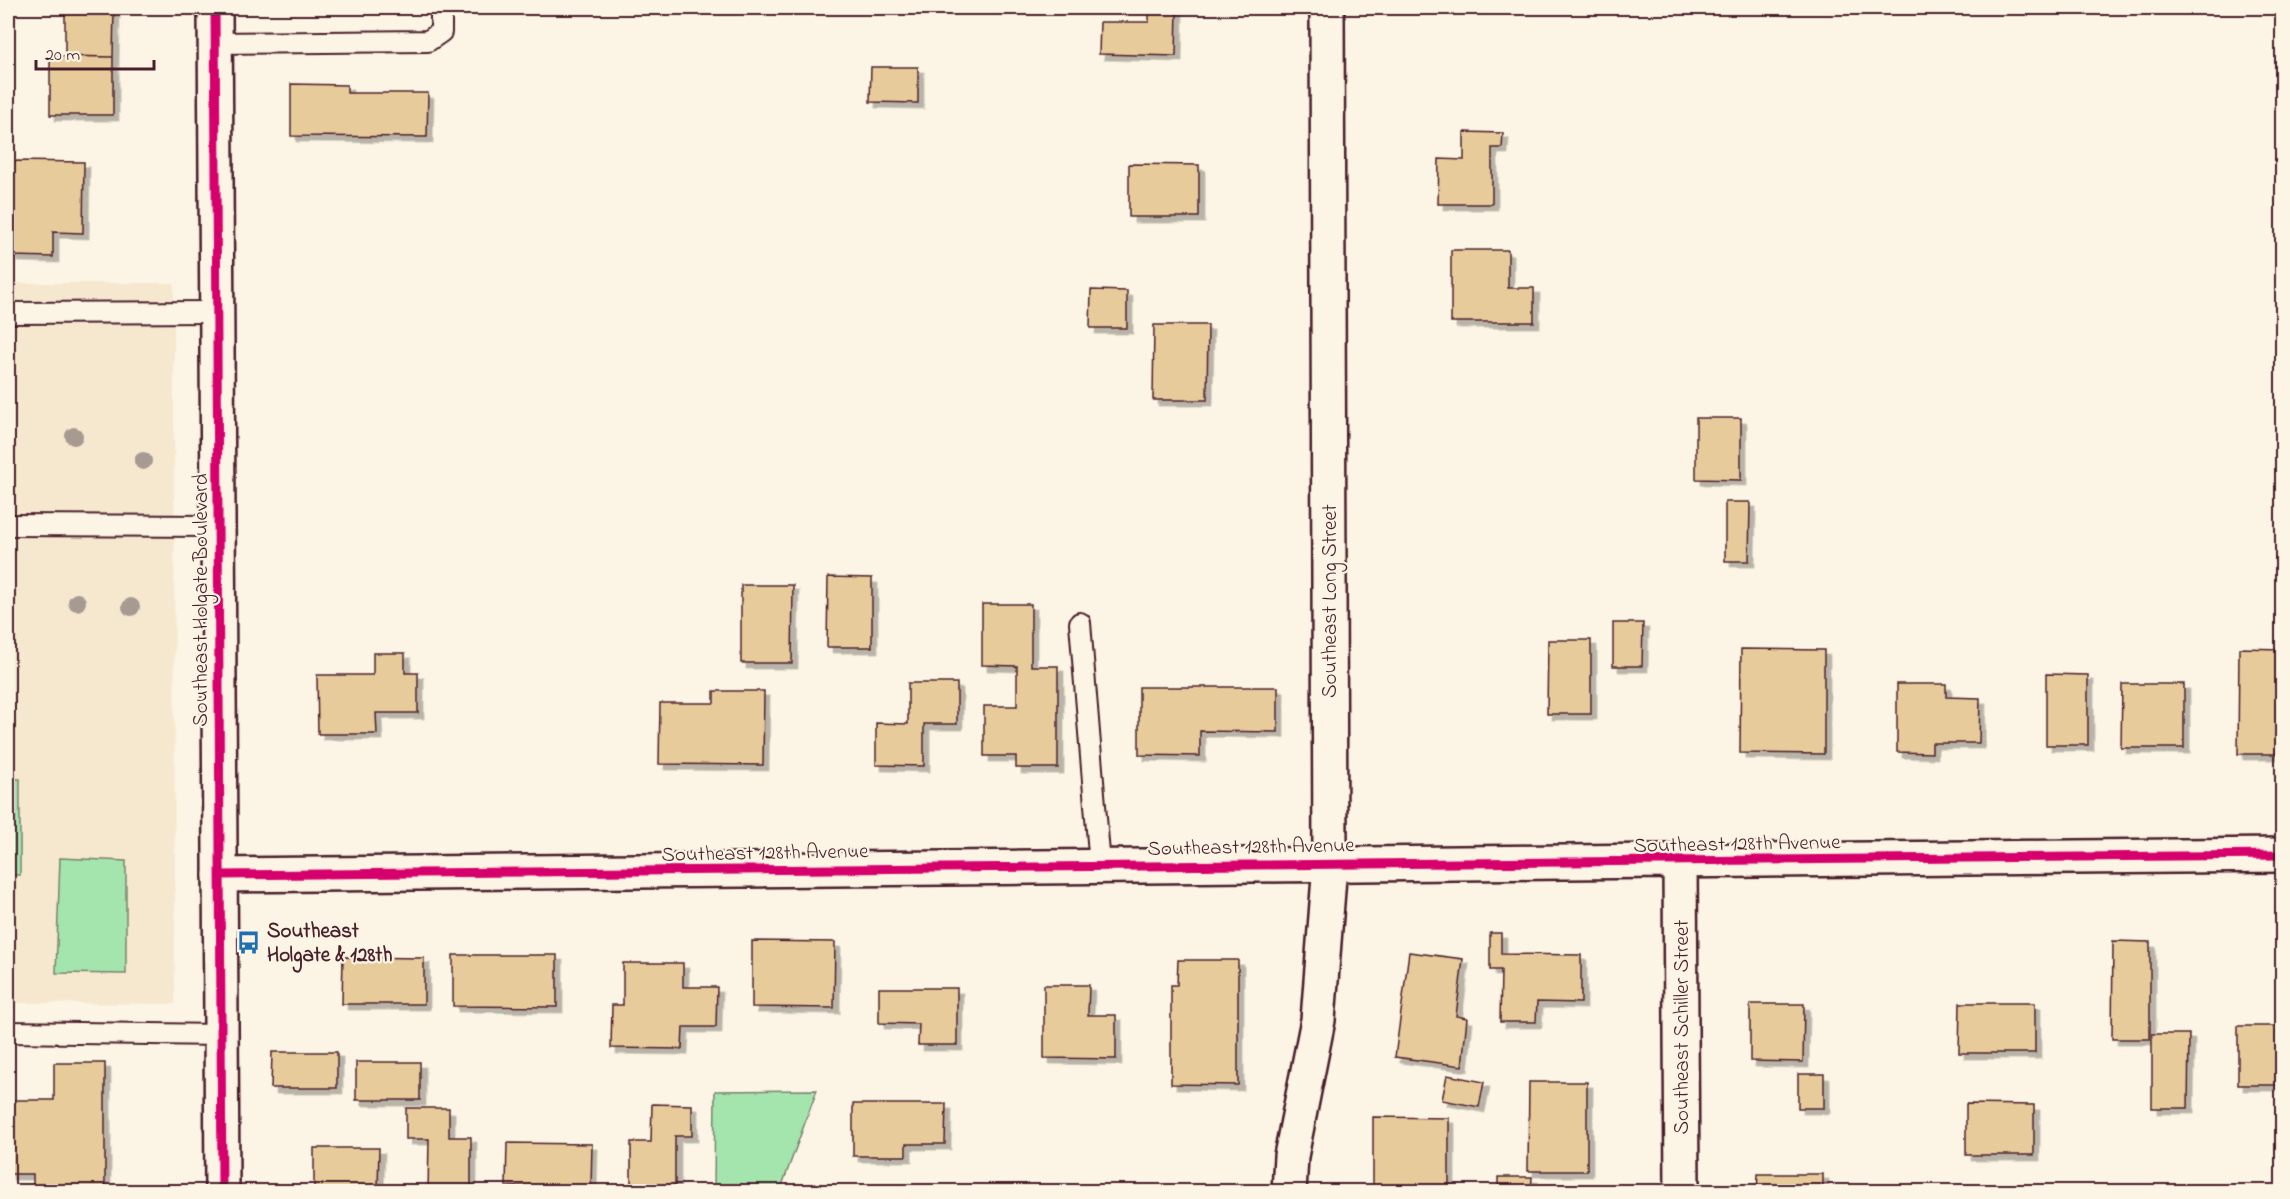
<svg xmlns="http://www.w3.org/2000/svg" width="2290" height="1199" font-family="'Indie Flower',sans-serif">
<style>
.built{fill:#f6e8cf}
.green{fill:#a4e5ae;stroke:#77826c;stroke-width:1.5}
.building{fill:#e7cb9b;stroke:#4a1f2b;stroke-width:1.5;filter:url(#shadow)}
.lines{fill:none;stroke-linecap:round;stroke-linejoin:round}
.lane-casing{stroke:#4a1f2b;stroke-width:24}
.street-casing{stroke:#4a1f2b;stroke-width:38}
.secondary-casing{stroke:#4a1f2b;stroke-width:38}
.lane{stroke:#fcf5e5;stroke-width:20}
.street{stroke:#fcf5e5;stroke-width:33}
.secondary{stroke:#fcf5e5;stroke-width:33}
.cycleway-casing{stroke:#fcf5e5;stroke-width:13}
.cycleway{stroke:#d6006c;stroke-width:9}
.tree{fill:#a69a91}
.labels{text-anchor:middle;stroke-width:4.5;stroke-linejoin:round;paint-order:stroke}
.street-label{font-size:21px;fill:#4a1f2b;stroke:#fcf5e5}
.poi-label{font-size:21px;font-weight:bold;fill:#4a1f2b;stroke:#fcf5e5;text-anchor:start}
</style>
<defs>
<filter id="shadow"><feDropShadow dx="5.5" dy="5.5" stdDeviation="0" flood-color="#0004"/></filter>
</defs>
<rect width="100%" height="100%" fill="#fcf5e5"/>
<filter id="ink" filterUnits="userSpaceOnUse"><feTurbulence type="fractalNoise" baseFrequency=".0167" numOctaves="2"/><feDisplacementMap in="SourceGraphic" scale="12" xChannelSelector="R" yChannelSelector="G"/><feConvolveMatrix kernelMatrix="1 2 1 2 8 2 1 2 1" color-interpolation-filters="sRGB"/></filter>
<g filter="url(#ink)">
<path class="built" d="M8,283H174L175,1004L8,1003Z"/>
<path class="green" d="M8,779H20V875H8Z
M60,858L126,861V974L56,973Z
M817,1090L780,1191H714L715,1091Z"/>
<path class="building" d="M65,8H114L113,57L65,56Z
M1149,8H1177L1176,56L1099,54L1100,22H1149Z
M50,56L113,57V115H50Z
M871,67H918V103L870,102Z
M291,84L347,85V93H428L427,137L291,136Z
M1464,132L1503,133L1502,148H1492V204H1438L1439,159L1464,160Z
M12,161L84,162L83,233L53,232V257L12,256Z
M1129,164L1199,165V217H1129Z
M1451,250H1508V288H1534V322H1451Z
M1091,290L1127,291V328H1090Z
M1154,325H1208L1207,400H1153Z
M1696,418H1741V480L1696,479Z
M1725,502H1750L1749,561H1725Z
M828,577L872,578V647H827Z
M741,585H793L792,663H741Z
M982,604H1031V666H1058V768H1016V756H984V706H1017V666L982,665Z
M1613,623H1643L1642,666H1613Z
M1548,640H1591V714H1547Z
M2239,648L2282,649V754H2238Z
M1741,649L1824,650V754L1740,753Z
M373,653H405V673H418V713H376L377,734H318L317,675H373Z
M2046,674L2088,675V745H2046Z
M908,683H957V724H924V766L876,765V723L908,724Z
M1897,684H1946V697L1980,698L1979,743H1932V753L1897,752Z
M2122,684H2184V748H2121Z
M1139,687H1278V732L1200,731V756L1139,755Z
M714,691H764L763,765L659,764L660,703H714Z
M1490,933H1501V954L1581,955V1003L1537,1002L1536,1022H1500L1501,970H1490Z
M752,941L835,942L834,1008L752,1007Z
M2113,941L2150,942V1039H2112Z
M1409,952L1463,959L1456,1016L1467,1018L1462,1066L1395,1057Z
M453,955H557V1007L453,1006Z
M343,957L424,958V1004H342Z
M1178,960H1238V1085L1171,1084V985H1177Z
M623,963H683V987H717L716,1027H683L682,1049L611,1048L612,1005H623Z
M1044,985H1089L1088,1015H1116V1059L1044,1058Z
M879,988H957V1045H918L919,1024L879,1023Z
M1960,1003H2035V1053H1959Z
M1750,1004H1804L1803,1062L1750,1061Z
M2238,1026H2278V1085H2238Z
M2152,1034H2189L2188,1108H2152Z
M272,1052H337V1088H271Z
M356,1062H420V1100H356Z
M54,1063H105V1192H33V1174H8V1100H54Z
M1798,1074H1824V1108H1798Z
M1447,1075L1484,1082L1479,1107L1442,1100Z
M1529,1082H1587V1171H1528Z
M652,1104L692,1105V1136H675V1192H631V1142H651Z
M853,1104H946L945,1144H906V1156H853Z
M1966,1104L2034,1105V1155H1966Z
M406,1108H449V1137H471V1192H428L429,1139H406Z
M1373,1117L1449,1118V1192H1373Z
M507,1143L592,1144L591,1187L506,1186Z
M314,1148H379L378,1188H367V1192H314Z
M1758,1174H1823V1192H1757Z
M1498,1177H1532L1531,1192H1498Z"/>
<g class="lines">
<defs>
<path id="lane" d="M215,43L428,41L441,32V8
M8,313L217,312
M8,525L218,526
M1080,623L1100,866
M8,1032L221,1035"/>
<path id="street" d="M1680,862L1682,1192
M220,875L2282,855
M1289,1192L1291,1156L1318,1020L1330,864L1327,8"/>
<path id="secondary" d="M215,8L222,1192"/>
</defs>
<use href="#lane" class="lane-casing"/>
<use href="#street" class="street-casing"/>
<use href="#secondary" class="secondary-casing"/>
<use href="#lane" class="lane"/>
<use href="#street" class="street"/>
<use href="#secondary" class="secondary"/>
<defs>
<path id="cycleway" d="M215,8L222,1192
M220,875L2282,855"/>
</defs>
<use href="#cycleway" class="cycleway-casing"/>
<use href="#cycleway" class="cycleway"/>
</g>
<g class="tree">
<circle cx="74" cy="436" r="9"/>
<circle cx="143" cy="461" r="9"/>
<circle cx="77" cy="602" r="9"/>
<circle cx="131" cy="607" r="9"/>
</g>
</g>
<defs>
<symbol id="bus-bare" viewBox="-9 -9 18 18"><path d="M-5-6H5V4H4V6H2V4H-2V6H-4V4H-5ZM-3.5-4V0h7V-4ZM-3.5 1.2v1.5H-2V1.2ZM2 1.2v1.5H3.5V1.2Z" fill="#1f6fb2" stroke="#fcf5e5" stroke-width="2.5" paint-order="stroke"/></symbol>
</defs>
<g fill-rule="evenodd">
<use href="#bus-bare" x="232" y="926" width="33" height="33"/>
</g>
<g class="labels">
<g class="street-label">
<text transform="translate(200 600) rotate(-90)" y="7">Southeast Holgate Boulevard</text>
<text transform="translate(1329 601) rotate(-90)" y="7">Southeast Long Street</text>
<text transform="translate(1737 843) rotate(-1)" y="7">Southeast 128th Avenue</text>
<text transform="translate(1251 846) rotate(-1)" y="7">Southeast 128th Avenue</text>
<text transform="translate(765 852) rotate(-1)" y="7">Southeast 128th Avenue</text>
<text transform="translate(1681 1027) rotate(-90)" y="7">Southeast Schiller Street</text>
</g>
<g class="poi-label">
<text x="267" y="937">Southeast<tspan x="267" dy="24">Holgate &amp; 128th</tspan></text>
</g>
</g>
<rect width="2290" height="1199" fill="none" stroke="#fcf5e5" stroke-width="30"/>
<rect x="15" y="15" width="2260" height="1169" fill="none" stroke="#4a1f2b" stroke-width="2" filter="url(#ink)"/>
<path d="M36 60v9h118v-9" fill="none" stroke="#4a1f2b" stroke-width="3"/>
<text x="45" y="60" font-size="18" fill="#4a1f2b" stroke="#fcf5e5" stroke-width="4.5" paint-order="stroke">20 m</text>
</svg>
